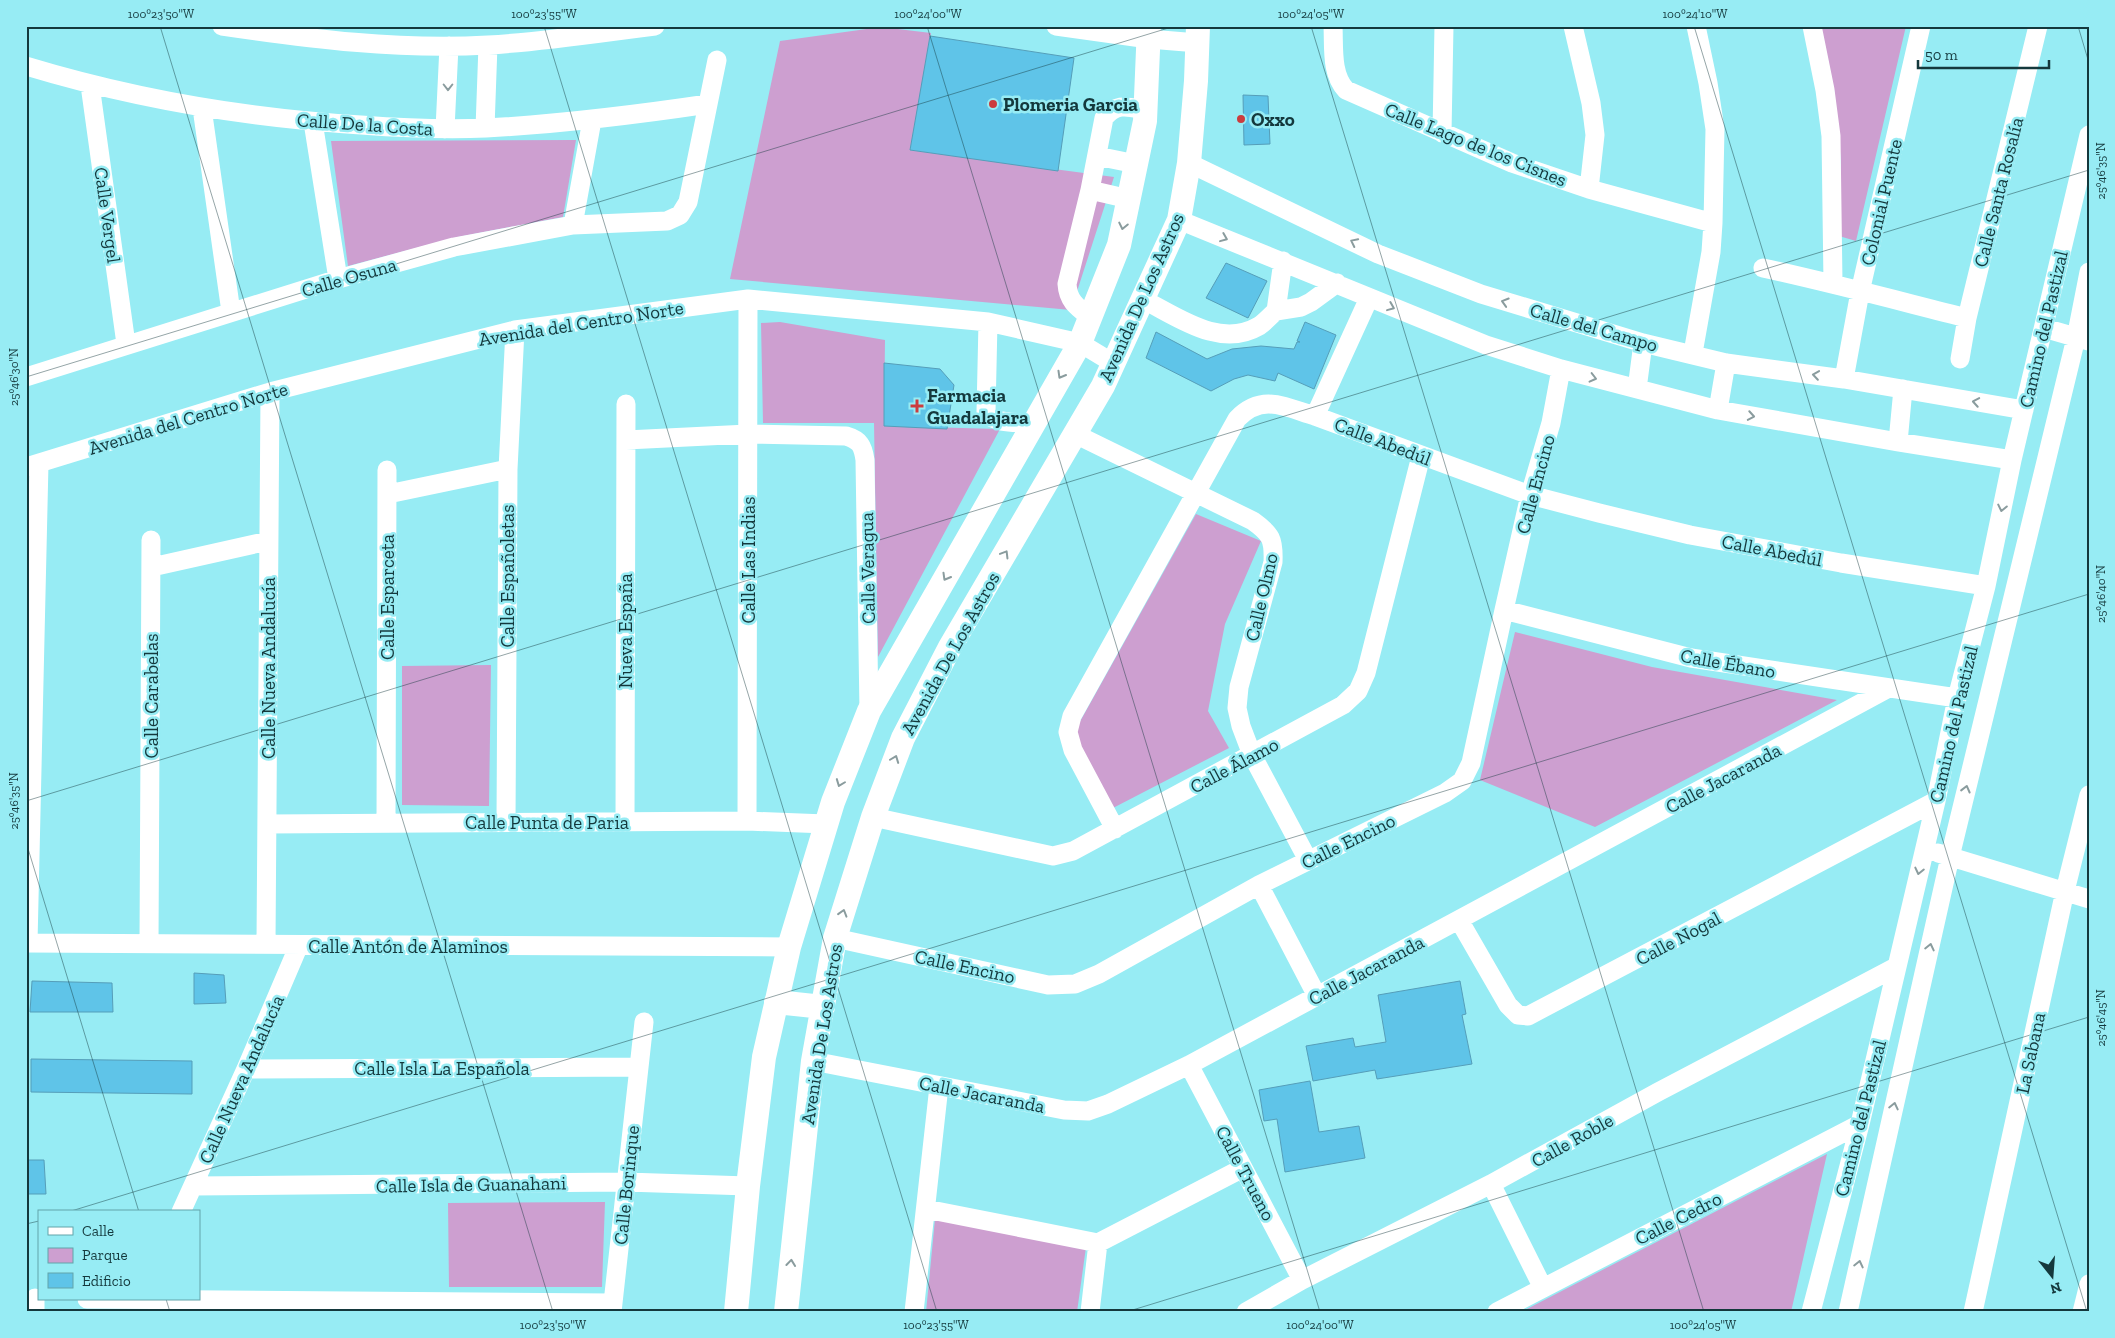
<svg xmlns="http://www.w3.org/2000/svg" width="2115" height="1338" font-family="'Zilla Slab',serif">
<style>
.green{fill:#cd9fd0}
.building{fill:#5fc4e8;stroke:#559eb9}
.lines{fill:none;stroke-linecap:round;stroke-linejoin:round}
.minor{stroke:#fff;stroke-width:19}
.major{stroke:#fff;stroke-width:24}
.oneway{stroke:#8a9c9e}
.ticks{fill:none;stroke:#14383c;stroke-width:1;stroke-opacity:0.45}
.poi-dot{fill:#cb3c3e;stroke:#97ecf4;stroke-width:2}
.labels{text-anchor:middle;stroke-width:5;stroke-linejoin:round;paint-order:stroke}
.poi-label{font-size:19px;font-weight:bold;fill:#14383c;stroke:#97ecf4;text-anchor:start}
.street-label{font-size:19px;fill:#14383c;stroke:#97ecf4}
.neatline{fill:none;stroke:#14383c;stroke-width:2}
.ticks-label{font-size:12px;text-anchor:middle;fill:#14383c}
</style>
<rect width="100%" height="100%" fill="#97ecf4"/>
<path class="green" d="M1821,26H1906L1856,241L1839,236L1841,162L1834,89Z
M881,27L931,33L910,150L1114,177L1071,310L730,279L780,41Z
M576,140L563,217L458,237L348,266L331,141Z
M780,322L885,340L884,426L1000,429L878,657L874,423H763L761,323Z
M1196,514L1261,541L1225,624L1208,711L1229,748L1113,808L1073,734Z
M1515,632L1652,667L1837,700L1595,827L1480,780Z
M491,665L489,806L402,805V666Z
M1827,1154L1791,1312H1521Z
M605,1202L602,1287H449L448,1203Z
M935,1219L1086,1247L1077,1312H926Z"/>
<path class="building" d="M930,36L1074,58L1058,171L910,150Z
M1243,95L1268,96L1270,144L1244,145Z
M1226,263L1267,281L1248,318L1206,298Z
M1305,322L1336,335L1314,389L1278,373L1275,381L1248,375L1234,379L1211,391L1146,358L1156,332L1207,359L1232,349L1261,346L1294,349L1297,342H1300L1297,341Z
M884,363L940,369L954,385L947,429L884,426Z
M194,973L224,975L226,1003L194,1004Z
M32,981L112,983L113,1012H30Z
M1460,981L1466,1014L1462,1015L1472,1064L1377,1079L1375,1070L1313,1081L1306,1046L1353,1038L1355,1047L1386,1042L1378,995Z
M31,1059L192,1061V1094L31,1092Z
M1310,1081L1319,1132L1359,1126L1365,1158L1285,1172L1277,1119L1264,1121L1259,1090Z
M26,1160H44L46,1194H26Z"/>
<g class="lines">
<path class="minor" d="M222,26C311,39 398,50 488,45C543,42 599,33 655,26
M1056,26L1149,39L1198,43
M1333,26C1334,48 1331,74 1346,90L1512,163L1589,189L1713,223
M1573,26L1591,103L1595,135L1589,189
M1812,26L1825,90L1831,136L1833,283
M26,66C135,99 247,118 361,125C402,128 444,130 486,128C560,124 634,115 708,104
M90,85L126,344
M202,108L231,312
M313,122L338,279
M485,128L488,45
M445,129L449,46
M1442,133L1444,26
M1097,156L1136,164
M1189,163L1378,254L1481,294L1643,343L1726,363L1844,379L2024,410
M1090,190L1129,199
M1179,220L1486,345L1561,369L1718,410L1898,442L2012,460
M573,225L592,120
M1763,268C1832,283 1899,301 1967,318
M1144,300C1178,317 1220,349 1259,326C1265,322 1270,316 1276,311L1283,261
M1276,311L1301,307L1311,302L1337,283
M1090,317C1077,307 1068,301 1067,284L1090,190L1104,118C1117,102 1128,107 1146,110
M988,322L986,412C994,425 1019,422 1033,423
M2044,328L2089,341
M1693,353L1711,252L1713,223L1715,129L1708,83L1696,26
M1960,359L1967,318L2038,26
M26,377L338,279L454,247L573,225L667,221L680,215L688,202L717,60
M1844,379L1860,292L1921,26
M1637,389L1643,343
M1718,410L1726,363
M1315,416L1369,298
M1075,434L1253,521C1271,534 1274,539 1273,562L1239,687L1237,708L1241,726L1252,755L1308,860
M626,440L748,434L846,436C860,440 863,446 865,460L869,711
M1898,442L1903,389
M26,467L270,392L515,330L748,299L988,322L1080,343L1113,363
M388,494L508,469
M152,567L268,541
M1504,610L1691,658L1957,698
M873,817L1053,856L1073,851L1343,705L1358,691L1366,673L1421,456
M747,821L748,299
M506,822L508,469L515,330
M625,822L626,404
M386,823L387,470
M267,824L747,821L826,824
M1115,829L1073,750L1068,732L1072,716L1237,419C1262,393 1285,407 1315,416L1530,495L1599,513L1690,535L1841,563L1986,586
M1938,853L2089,899
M1259,885L1317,996
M1459,920L1508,1005L1518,1015L1528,1016L1936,801
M835,938L1048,985L1075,984L1099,974L1259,885L1445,793L1462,781L1471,763L1504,610L1530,495L1551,423L1561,369
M26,943L789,947
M28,943L39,463
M149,944L151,540
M266,944L270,392
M813,1061L1064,1110L1088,1111L1108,1104L1189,1065L1887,689
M1189,1065L1302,1280
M246,1069L639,1067
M1491,1184L1543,1288
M193,1186L626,1182L748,1186
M926,1209L1098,1243
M181,1212L246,1069L299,945
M87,1299L612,1303
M35,1312V1298
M612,1312L644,1022
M914,1312L939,1086
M1090,1312L1098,1243L1243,1168
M1246,1312L1302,1280L1491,1184L1658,1092L1896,967
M1497,1312L1860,1124
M1811,1312L1860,1124L1936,801L1957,698L1986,586L2012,460L2089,135
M1848,1312L1950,857L2076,338L2089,272
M1973,1312L2065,891L2089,795
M2082,1312L2089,1284"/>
<path class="major" d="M776,1002L823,1007
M736,1312L748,1186L764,1057L789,947L833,802L869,711L1080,343L1119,245L1145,121L1149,26
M786,1312L813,1061L835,938L873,817L903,738L950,647L1103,386L1179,220L1189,163L1196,81L1198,26"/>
</g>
<defs><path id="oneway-chevron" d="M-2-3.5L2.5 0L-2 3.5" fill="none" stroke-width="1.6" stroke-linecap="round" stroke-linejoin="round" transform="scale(1.25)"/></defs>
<g class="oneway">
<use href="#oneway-chevron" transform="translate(448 87) rotate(90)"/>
<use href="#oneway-chevron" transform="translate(1123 226) rotate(102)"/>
<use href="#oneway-chevron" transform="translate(1224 238) rotate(22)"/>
<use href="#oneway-chevron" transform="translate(1354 242) rotate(-154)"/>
<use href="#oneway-chevron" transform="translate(1505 302) rotate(-163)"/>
<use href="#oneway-chevron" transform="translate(1391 307) rotate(22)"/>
<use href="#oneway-chevron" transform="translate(1061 375) rotate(120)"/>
<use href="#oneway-chevron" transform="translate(1816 375) rotate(-172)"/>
<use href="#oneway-chevron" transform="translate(1593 378) rotate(14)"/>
<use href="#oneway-chevron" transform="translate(1976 402) rotate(-170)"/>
<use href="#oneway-chevron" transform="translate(1751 416) rotate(10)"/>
<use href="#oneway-chevron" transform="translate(2002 508) rotate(102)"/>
<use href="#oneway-chevron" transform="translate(1005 554) rotate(-59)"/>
<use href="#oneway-chevron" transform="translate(946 577) rotate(120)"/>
<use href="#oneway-chevron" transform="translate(895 759) rotate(-69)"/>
<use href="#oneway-chevron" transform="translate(840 783) rotate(111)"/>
<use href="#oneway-chevron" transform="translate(1966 789) rotate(-76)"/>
<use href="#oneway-chevron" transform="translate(1919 871) rotate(103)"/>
<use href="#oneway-chevron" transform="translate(843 913) rotate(-73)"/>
<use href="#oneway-chevron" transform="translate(1930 947) rotate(-77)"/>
<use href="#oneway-chevron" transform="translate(1894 1106) rotate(-77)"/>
<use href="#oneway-chevron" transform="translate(791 1263) rotate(-84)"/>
<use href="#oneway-chevron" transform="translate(1859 1264) rotate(-77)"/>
</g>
<path class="ticks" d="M160,26L553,1312M544,26L937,1312M927,26L1320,1312M1311,26L1704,1312M1694,26L2087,1312M2078,26L2089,63M26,377L1175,26M26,801L2089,170M26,842L139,1212M68,1212L2089,594M26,1224L39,1221M166,1299L170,1312M1126,1312L2089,1017"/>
<g class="poi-dot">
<circle cx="993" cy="104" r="5"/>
<circle cx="1241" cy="119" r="5"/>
<path d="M914.5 398.5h5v5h5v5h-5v5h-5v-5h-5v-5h5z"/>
</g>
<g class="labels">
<g class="poi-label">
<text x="1003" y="111">Plomeria Garcia</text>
<text x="1251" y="126">Oxxo</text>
<text x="927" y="402">Farmacia<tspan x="927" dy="22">Guadalajara</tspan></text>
</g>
<g class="street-label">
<text transform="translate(365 124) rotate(4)" y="7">Calle De la Costa</text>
<text transform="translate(1476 144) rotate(22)" y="7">Calle Lago de los Cisnes</text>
<text transform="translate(1998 192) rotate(-76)" y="7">Calle Santa Rosalía</text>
<text transform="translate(1881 202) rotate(-77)" y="7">Colonial Puente</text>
<text transform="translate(108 215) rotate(82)" y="7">Calle Vergel</text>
<text transform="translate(349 277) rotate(-16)" y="7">Calle Osuna</text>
<text transform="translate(1141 297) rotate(-66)" y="7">Avenida De Los Astros</text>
<text transform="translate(581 323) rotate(-9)" y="7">Avenida del Centro Norte</text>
<text transform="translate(1594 327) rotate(16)" y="7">Calle del Campo</text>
<text transform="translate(2043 329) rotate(-77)" y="7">Camino del Pastizal</text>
<text transform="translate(188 418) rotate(-17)" y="7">Avenida del Centro Norte</text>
<text transform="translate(1383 441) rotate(21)" y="7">Calle Abedúl</text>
<text transform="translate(1535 484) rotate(-75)" y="7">Calle Encino</text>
<text transform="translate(1772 550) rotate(11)" y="7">Calle Abedúl</text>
<text transform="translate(748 560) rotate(-90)" y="7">Calle Las Indias</text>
<text transform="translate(867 568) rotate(-91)" y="7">Calle Veragua</text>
<text transform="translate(507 576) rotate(-90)" y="7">Calle Españoletas</text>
<text transform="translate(387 597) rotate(-90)" y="7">Calle Esparceta</text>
<text transform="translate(1261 597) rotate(-77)" y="7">Calle Olmo</text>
<text transform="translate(625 631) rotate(-90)" y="7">Nueva España</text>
<text transform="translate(950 653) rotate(-61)" y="7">Avenida De Los Astros</text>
<text transform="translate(1728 663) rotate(10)" y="7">Calle Ébano</text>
<text transform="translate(268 668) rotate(-90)" y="7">Calle Nueva Andalucía</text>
<text transform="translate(151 696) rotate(-90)" y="7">Calle Carabelas</text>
<text transform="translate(1953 724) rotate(-77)" y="7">Camino del Pastizal</text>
<text transform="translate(1234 765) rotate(-28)" y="7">Calle Álamo</text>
<text transform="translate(1723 778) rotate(-28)" y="7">Calle Jacaranda</text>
<text x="547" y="829">Calle Punta de Paria</text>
<text transform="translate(1348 841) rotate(-26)" y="7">Calle Encino</text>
<text transform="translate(1678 938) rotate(-28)" y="7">Calle Nogal</text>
<text x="408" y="953">Calle Antón de Alaminos</text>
<text transform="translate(965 966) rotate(12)" y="7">Calle Encino</text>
<text transform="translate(1366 970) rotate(-28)" y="7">Calle Jacaranda</text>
<text transform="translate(821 1034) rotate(-81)" y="7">Avenida De Los Astros</text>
<text transform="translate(2030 1053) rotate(-78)" y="7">La Sabana</text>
<text x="442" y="1075">Calle Isla La Española</text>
<text transform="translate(241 1079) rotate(-66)" y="7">Calle Nueva Andalucía</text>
<text transform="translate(982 1094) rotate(11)" y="7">Calle Jacaranda</text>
<text transform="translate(1860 1118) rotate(-76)" y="7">Camino del Pastizal</text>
<text transform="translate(1572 1140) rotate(-29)" y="7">Calle Roble</text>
<text transform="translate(1246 1173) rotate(62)" y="7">Calle Trueno</text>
<text transform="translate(471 1184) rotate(-1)" y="7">Calle Isla de Guanahani</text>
<text transform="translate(626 1185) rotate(-84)" y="7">Calle Borinque</text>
<text transform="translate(1678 1218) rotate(-27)" y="7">Calle Cedro</text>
</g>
</g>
<rect width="2115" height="1338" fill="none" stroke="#97ecf4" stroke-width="55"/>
<rect x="38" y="1210" width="162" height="90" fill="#97ecf4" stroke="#63a4aa"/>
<rect x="48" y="1227" width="25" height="8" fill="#ffffff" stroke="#63a4aa"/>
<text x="82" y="1236" font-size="15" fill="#14383c">Calle</text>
<rect x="48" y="1248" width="25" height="15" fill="#cd9fd0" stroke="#63a4aa"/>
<text x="82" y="1260" font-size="15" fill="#14383c">Parque</text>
<rect x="48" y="1273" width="25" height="15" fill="#5fc4e8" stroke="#63a4aa"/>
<text x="82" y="1286" font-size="15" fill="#14383c">Edificio</text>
<g transform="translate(2052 1276) rotate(163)" stroke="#97ecf4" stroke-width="4" paint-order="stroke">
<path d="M0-4L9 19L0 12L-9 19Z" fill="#14383c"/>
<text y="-8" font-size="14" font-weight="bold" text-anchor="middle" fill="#14383c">N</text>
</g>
<path d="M1918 60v8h131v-8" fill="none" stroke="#14383c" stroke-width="2.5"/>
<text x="1925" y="60" font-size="15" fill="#14383c" stroke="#97ecf4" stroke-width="4" paint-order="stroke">50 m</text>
<rect x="28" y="28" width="2060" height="1282" class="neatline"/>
<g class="ticks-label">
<text x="161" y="18">100°23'50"W</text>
<text x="544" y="18">100°23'55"W</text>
<text x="928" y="18">100°24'00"W</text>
<text x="1311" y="18">100°24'05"W</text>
<text x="1695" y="18">100°24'10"W</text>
<text transform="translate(2101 171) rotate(-90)" y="4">25°46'35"N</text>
<text transform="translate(14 377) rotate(-90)" y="4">25°46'30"N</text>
<text transform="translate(2101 594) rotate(-90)" y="4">25°46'40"N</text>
<text transform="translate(14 801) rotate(-90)" y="4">25°46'35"N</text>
<text transform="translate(2101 1018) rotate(-90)" y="4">25°46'45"N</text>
<text x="553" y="1329">100°23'50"W</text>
<text x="936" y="1329">100°23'55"W</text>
<text x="1320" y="1329">100°24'00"W</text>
<text x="1703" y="1329">100°24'05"W</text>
</g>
</svg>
